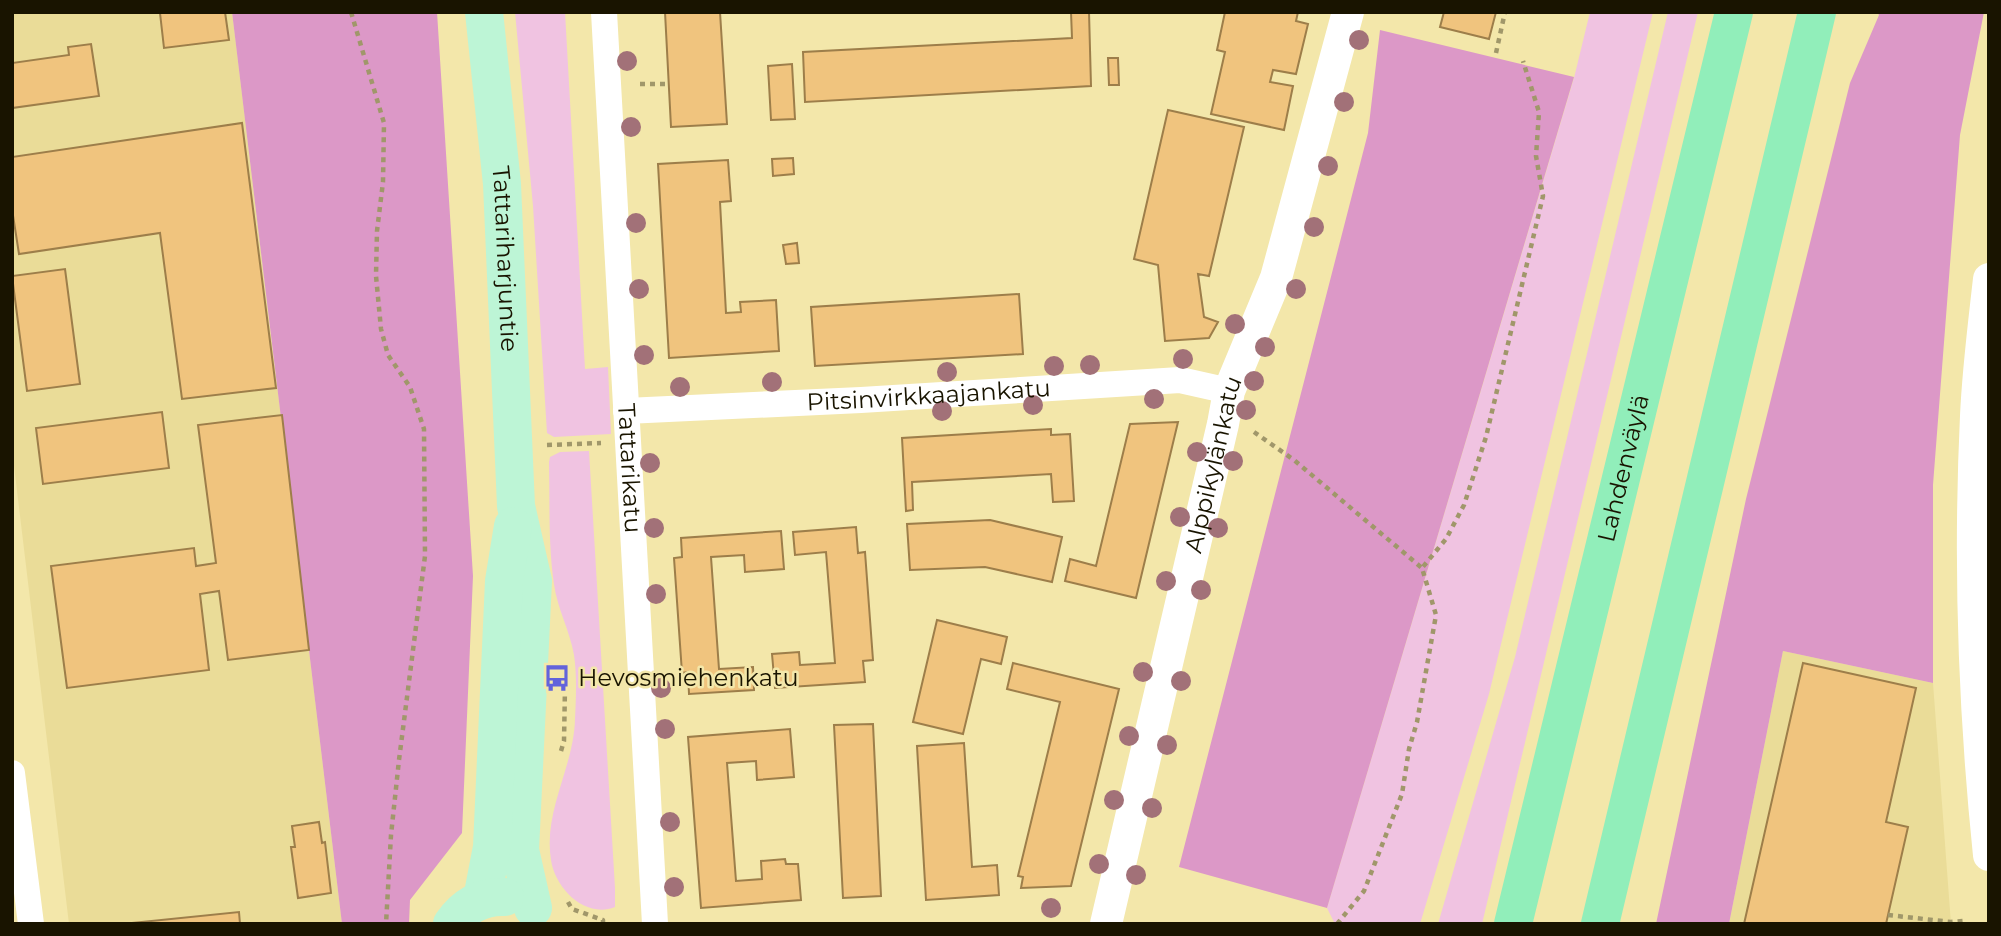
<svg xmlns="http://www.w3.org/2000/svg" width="2001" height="936" font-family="Montserrat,sans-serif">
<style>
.built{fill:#eadc98}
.green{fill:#f0c3e1}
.forest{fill:#dc98c7}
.building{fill:#f0c47e;stroke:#9d7e4a;stroke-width:2}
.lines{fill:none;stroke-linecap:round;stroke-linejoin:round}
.path{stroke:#a0976a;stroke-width:4.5;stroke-dasharray:5 5;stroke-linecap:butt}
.minor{stroke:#fff;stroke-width:26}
.tertiary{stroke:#fff;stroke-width:32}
.primary{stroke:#bdf5d6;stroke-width:38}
.motorway{stroke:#91eeba;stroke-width:38}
.tree{fill:#a27178}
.labels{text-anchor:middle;stroke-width:5;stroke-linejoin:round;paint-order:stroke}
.street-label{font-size:24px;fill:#191400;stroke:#f3e7aa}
.poi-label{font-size:24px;fill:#191400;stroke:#f3e7aa;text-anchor:start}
</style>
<rect width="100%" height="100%" fill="#f3e7aa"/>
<path class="built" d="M12,12H232L342,924H69L12,449Z
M1783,651L1933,683L1951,924H1729Z"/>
<path class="green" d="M515,12H565L585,369L608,367L611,434L554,437L547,433L533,206Z
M1590,12H1653L1489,694L1420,924H1335L1327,908L1574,78Z
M1668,12H1698L1482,924H1438L1515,657Z
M589,451L615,888V907C585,919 555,888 551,860C543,811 574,767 575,719C576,700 577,674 574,655C570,631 557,608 554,584C548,544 550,502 549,462L550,457L560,452Z"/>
<path class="forest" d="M232,12H437L473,576L462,833L410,900L409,924H342Z
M1877,12H1984L1960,135L1933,485V683L1783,651L1729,924H1656L1746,499L1850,83L1879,15Z
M1380,30L1574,77L1327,908L1179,867L1368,133Z"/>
<path class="building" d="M225,12L229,40L164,48L160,13Z
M665,12H720L727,124L671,127Z
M1071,12H1089L1091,86L805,102L803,52L1072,38Z
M1225,12H1298L1296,21L1308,24L1296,74L1273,70L1270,82L1293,86L1284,130L1211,114L1225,52L1217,50Z
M1444,12H1496L1489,39L1440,27Z
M91,44L99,96L12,108V63L69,55L68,47Z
M1108,58H1118L1119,85H1109Z
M792,64L795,119L771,120L768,66Z
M1168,110L1244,127L1209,276L1198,274L1204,317L1218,322L1209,338L1165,341L1158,265L1134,259Z
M242,123L276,388L182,399L160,233L19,254L12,209V157Z
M793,158L794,174L773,176L772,159Z
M728,160L731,201L720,202L726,313L741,312L740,302L776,300L779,351L669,358L658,164Z
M797,243L799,263L786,264L783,245Z
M65,269L80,384L27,391L12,276Z
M1019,294L1023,354L815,366L811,307Z
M162,412L169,468L43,484L36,428Z
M282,415L309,650L228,660L219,591L200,594L209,670L67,688L51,566L194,548L196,566L216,563L198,425Z
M1178,422L1136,598L1065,581L1070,559L1096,566L1130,424Z
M1051,429V435L1070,434L1074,501L1053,502L1051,474L912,482L913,510L906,511L902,438Z
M990,520L1062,537L1052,582L985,567L910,570L907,524Z
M856,527L858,553L865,552L873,660L863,661L865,682L775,688L772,654L799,652L800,665L835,663L826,552L795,555L793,532Z
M781,531L784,569L745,572L744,555L711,557L719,669L753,667L754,690L689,694L688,672L682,673L674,558L682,557L681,538Z
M937,620L1007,637L1001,664L981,659L963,734L913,722Z
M1013,663L1119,689L1071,886L1021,888L1023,877L1018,876L1060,702L1007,689Z
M1803,663L1916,688L1886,822L1908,827L1886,924H1744Z
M873,724L881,896L843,898L834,725Z
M790,729L794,777L757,780L756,761L727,763L736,881L762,879L761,861L785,859L786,864H798L801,900L701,908L688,737Z
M964,743L972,867L997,865L999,895L926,900L917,746Z
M319,822L322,843L325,842L331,893L298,898L291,847H295L292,826Z
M239,912L240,924H122Z"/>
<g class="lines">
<path class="path" d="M351,12L384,123L383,182L377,231L376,276L381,329L388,355L410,387L424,429L425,556L399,760L391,835L386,924
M1496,53L1505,12
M640,84H669
M1254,432L1294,460L1422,568
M547,445L601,443
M561,751L564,741L565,687
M568,902L572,909L603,920V924
M1888,915L1951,922L1963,921
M1337,924L1364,891L1402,794L1409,749L1417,722L1436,615L1422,568L1446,539L1464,505L1486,437L1543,196L1536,156L1539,112L1523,61"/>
<g class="minor">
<path id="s1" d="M604,12L655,924"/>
<path id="s2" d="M626,411L861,400L1180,380L1229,391"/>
<path d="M12,773L31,924"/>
</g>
<g class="tertiary">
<path d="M1989,279C1984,324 1978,370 1976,416C1969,562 1974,710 1989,855"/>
<path id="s3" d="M1106,924L1223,424L1229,391L1276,278L1348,12"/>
</g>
<g class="primary">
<path id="s4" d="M484,12L502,184L516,506L533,581L520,850L533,908"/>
<path d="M482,899L492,847L504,581L513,526"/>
<path d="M452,924C465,905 483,896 505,897"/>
</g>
<g class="motorway">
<path id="s5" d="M1513,924L1734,12"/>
<path d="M1600,924L1817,12"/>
</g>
</g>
<g class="tree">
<circle cx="1359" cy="40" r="10"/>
<circle cx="627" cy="61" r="10"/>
<circle cx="1344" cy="102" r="10"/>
<circle cx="631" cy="127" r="10"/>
<circle cx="1328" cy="166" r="10"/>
<circle cx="636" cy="223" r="10"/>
<circle cx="1314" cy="227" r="10"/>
<circle cx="639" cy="289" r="10"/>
<circle cx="1296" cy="289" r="10"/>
<circle cx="1235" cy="324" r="10"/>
<circle cx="1265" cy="347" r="10"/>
<circle cx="644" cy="355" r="10"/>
<circle cx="1183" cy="359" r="10"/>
<circle cx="1090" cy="365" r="10"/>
<circle cx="1054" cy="366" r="10"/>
<circle cx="947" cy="372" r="10"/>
<circle cx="1254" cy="381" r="10"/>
<circle cx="772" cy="382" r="10"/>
<circle cx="680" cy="387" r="10"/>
<circle cx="1154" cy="399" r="10"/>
<circle cx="1033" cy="405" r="10"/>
<circle cx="1246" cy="410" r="10"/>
<circle cx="942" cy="411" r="10"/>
<circle cx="1197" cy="452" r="10"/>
<circle cx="1233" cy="461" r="10"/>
<circle cx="650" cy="463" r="10"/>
<circle cx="1180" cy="517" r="10"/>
<circle cx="654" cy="528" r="10"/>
<circle cx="1218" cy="528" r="10"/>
<circle cx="1166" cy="581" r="10"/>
<circle cx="1201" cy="590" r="10"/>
<circle cx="656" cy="594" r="10"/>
<circle cx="1143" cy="672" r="10"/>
<circle cx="1181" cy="681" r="10"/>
<circle cx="661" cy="688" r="10"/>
<circle cx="665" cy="729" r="10"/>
<circle cx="1129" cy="736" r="10"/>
<circle cx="1167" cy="745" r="10"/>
<circle cx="1114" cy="800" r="10"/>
<circle cx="1152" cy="808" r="10"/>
<circle cx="670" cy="822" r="10"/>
<circle cx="1099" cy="864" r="10"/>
<circle cx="1136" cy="875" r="10"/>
<circle cx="674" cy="887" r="10"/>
<circle cx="1051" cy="908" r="10"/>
</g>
<defs>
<symbol id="bus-bare" viewBox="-9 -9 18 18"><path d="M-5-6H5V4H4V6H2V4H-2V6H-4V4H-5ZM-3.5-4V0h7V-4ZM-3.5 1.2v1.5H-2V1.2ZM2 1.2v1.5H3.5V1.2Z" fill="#6263db" stroke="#f3e7aa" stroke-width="2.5" paint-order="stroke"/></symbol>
</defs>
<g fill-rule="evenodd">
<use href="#bus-bare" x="538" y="659" width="38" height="38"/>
</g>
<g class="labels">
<g class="street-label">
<text dy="8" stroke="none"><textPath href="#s4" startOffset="248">Tattariharjuntie</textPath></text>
<text dy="8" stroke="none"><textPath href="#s2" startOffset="303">Pitsinvirkkaajankatu</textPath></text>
<text dy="8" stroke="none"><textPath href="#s3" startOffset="472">Alppikylänkatu</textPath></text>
<text dy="8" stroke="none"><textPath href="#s1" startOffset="457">Tattarikatu</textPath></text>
<text dy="8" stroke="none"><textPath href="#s5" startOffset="469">Lahdenväylä</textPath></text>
</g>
<g class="poi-label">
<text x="578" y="686">Hevosmiehenkatu</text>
</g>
</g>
<rect width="2001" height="936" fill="none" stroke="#191400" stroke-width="28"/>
</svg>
